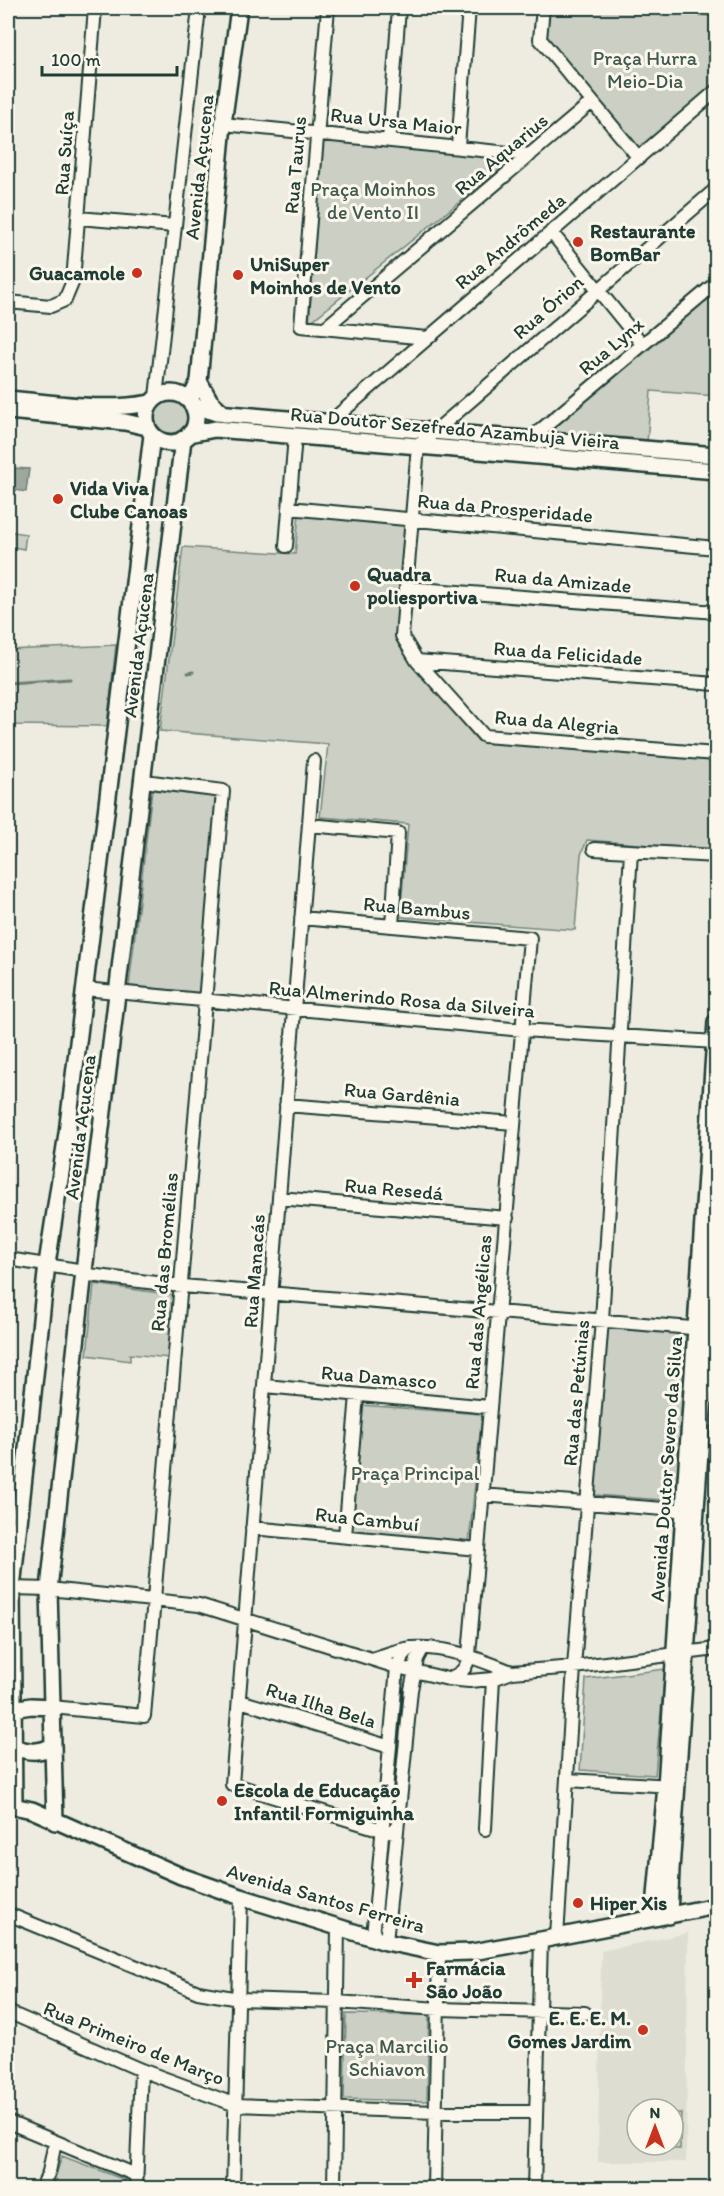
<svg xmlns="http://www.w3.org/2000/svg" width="724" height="2196" font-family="Itim,sans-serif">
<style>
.built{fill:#ddddd2;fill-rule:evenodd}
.green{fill:#cbcfc4;stroke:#75867c;stroke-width:1.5}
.water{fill:#9fa89f;stroke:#6c7d74;stroke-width:1.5}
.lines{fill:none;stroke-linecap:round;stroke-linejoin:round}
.stream{stroke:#6c7d74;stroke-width:3}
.minor-casing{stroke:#1f3d34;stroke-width:16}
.major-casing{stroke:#1f3d34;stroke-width:20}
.minor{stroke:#fbf7ec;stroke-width:12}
.major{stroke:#fbf7ec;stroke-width:15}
.poi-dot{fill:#c8321e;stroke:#fbf7ec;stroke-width:2}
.labels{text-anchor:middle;stroke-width:6;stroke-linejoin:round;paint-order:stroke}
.park-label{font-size:20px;fill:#415a51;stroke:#fbf7ec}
.street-label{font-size:20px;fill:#1f3d34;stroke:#fbf7ec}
.poi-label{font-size:20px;font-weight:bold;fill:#1f3d34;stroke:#fbf7ec;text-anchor:start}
</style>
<rect width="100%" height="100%" fill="#eeece1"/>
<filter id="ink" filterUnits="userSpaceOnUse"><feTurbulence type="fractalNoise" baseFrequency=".0167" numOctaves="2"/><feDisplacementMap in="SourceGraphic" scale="12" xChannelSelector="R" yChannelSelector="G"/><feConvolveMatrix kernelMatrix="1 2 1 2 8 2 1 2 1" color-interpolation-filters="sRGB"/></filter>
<g filter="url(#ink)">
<path class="built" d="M688,1933L686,2162H598L601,1951ZM637,2109H673V2145H637Z"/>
<path class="green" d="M548,8H591L716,16V85L638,150L544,38Z
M323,140L513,159L309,323Z
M716,287V396L651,391L647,443L541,436Z
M155 417a16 16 0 1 1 32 0a16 16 0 1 1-32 0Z
M299,514L405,523L397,642L403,651L478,741L716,761V850L587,840L581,855L575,930L400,917L408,824L320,817L328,744L160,731L183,547L295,554Z
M8,531L26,534L24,549L8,546Z
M116,645L107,726L8,725V650Z
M152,790L217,797L201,993L129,986Z
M94,1284L174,1295L169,1358L130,1354V1361L87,1355Z
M606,1325L689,1331L677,1501L594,1495Z
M360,1405L482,1414L469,1543L349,1531Z
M665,1669L655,1775L580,1770L586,1679Z
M346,2014L429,2015L427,2101L344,2099Z
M673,2113H681L680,2149H657V2145H673Z
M62,2156L125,2180V2188H52Z"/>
<path class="water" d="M12,468L29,469L26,492L9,489Z"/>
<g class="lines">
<path class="stream" d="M188,673L193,672
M8,683L70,679"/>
<defs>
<path id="minor" d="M328,8L301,326L427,338
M543,8L540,39L639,158
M710,8H716
M223,124L530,155
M389,140L399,8
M458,146L469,8
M716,189L418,446L402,636L417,661L484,736L716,754
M78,218L175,226
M551,232L643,345
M8,302L51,306L65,300L73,281L95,8
M325,328L592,102
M156,397L199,8
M330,422L716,91
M530,439L716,283
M289,508L716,548
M286,546L295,436
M406,588L716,612
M417,661L716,684
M314,761L232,1784L382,1830L396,1832
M309,825L398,833L392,926
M594,849L716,856
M301,918L530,938L469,1655C467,1669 461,1674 448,1679
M84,989L522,1030L716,1042
M286,1105L514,1123
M279,1198L507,1218
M8,1259L84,1271L89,1275L182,1286L716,1330
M265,1386L489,1407
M482,1495L690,1511
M252,1528L478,1549
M345,1536L357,1395
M12,1588L49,1589L199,1605L397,1667L448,1679L469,1681L493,1679L512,1672L574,1667L716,1649
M372,1659C385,1655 399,1649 412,1648C448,1646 480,1660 512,1672
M240,1701L390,1747
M52,1707L144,1716L223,791L144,781
M567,1780L673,1786
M485,1829L493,1679
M8,1914L198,1992L239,1999L336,2002L439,2009L585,2013
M373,1937L397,1667L402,1657L410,1648
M557,1937L574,1667L602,1320L631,852
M386,1942L411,1690L417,1659L423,1648
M8,2012L141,2070L236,2105L436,2112H536
M8,2122L136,2175
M42,2188L49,2172L55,2142
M136,2188L141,2070
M233,2188L241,1897
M334,2188L338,1927
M434,2188L439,1953
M534,2188L541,1940"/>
<path id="major" d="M199,381L210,401L224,414
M146 418a25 25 0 1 1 50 0a25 25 0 1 1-50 0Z
M186,398L193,394L199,381L223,124L239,8
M8,399C55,403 103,412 150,403
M192,405L217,413L716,455
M8,411L125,422L147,427
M189,434L215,429L716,471
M13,1709L31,1706L52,1707
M14,1747C27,1752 41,1754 53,1745
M8,1805L32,1810L181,1876L241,1897L386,1942L439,1953L472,1952L541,1940L716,1906
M14,1805L12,1588L47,1264L67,1133L152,435
M55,1822L49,1589L84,1271L183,439
M669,1916L671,1870L716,1221
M654,1918L666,1786L716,1022"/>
</defs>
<use href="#minor" class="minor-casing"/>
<use href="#major" class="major-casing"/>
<use href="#minor" class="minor"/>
<use href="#major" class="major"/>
</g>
</g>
<g class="poi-dot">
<circle cx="578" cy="242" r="6"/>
<circle cx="137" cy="273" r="6"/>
<circle cx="238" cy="275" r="6"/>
<circle cx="58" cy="499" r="6"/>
<circle cx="355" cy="586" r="6"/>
<circle cx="222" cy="1801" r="6"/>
<circle cx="578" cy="1903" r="6"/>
<path d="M411 1971h6v6h6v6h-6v6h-6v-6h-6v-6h6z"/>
<circle cx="643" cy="2030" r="6"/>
</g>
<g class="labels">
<g class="park-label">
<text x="645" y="65">Praça Hurra<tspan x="645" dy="23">Meio-Dia</tspan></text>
<text x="373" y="196">Praça Moinhos<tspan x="373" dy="23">de Vento II</tspan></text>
<text x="415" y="1480">Praça Principal</text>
<text x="387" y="2053">Praça Marcilio<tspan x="387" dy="23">Schiavon</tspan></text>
</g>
<g class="street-label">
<text transform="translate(396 121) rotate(6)" y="7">Rua Ursa Maior</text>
<text transform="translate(64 153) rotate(-86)" y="7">Rua Suíça</text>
<text transform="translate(501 154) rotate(-40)" y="7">Rua Aquarius</text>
<text transform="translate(295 165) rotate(-85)" y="7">Rua Taurus</text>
<text transform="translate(199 167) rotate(-84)" y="7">Avenida Açucena</text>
<text transform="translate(510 241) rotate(-40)" y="7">Rua Andrômeda</text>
<text transform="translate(548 307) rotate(-41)" y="7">Rua Órion</text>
<text transform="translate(611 346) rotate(-40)" y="7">Rua Lynx</text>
<text transform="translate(455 428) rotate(5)" y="7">Rua Doutor Sezefredo Azambuja Vieira</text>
<text transform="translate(505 508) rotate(5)" y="7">Rua da Prosperidade</text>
<text transform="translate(563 580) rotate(5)" y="7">Rua da Amizade</text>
<text transform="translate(138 645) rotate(-83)" y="7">Avenida Açucena</text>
<text transform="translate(568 653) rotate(4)" y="7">Rua da Felicidade</text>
<text transform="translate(557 722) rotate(5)" y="7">Rua da Alegria</text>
<text transform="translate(417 908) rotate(5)" y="7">Rua Bambus</text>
<text transform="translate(402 999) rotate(5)" y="7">Rua Almerindo Rosa da Silveira</text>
<text transform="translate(402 1094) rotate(5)" y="7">Rua Gardênia</text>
<text transform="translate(80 1127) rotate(-83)" y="7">Avenida Açucena</text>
<text transform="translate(394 1189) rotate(5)" y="7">Rua Resedá</text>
<text transform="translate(164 1252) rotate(-85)" y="7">Rua das Bromélias</text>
<text transform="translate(254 1271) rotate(-86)" y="7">Rua Manacás</text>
<text transform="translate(478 1312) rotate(-85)" y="7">Rua das Angélicas</text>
<text transform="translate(379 1377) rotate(5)" y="7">Rua Damasco</text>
<text transform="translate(576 1393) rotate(-85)" y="7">Rua das Petúnias</text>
<text transform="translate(666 1469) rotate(-86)" y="7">Avenida Doutor Severo da Silva</text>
<text transform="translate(367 1519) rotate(6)" y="7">Rua Cambuí</text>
<text transform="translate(321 1705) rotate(17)" y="7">Rua Ilha Bela</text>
<text transform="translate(326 1898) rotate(16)" y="7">Avenida Santos Ferreira</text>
<text transform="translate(134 2043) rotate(22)" y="7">Rua Primeiro de Março</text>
</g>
<g class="poi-label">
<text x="590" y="238">Restaurante<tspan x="590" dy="23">BomBar</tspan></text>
<text x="250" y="271">UniSuper<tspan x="250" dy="23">Moinhos de Vento</tspan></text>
<text x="125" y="280" text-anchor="end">Guacamole</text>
<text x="70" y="495">Vida Viva<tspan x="70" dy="23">Clube Canoas</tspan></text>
<text x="367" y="581">Quadra<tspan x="367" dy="23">poliesportiva</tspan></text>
<text x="234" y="1797">Escola de Educação<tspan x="234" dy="23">Infantil Formiguinha</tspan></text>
<text x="590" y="1910">Hiper Xis</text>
<text x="426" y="1975">Farmácia<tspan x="426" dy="23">São João</tspan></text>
<text x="631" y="2025" text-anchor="end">E. E. E. M.<tspan x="631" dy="23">Gomes Jardim</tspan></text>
</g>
</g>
<rect width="724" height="2196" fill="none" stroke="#fbf7ec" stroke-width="30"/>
<rect x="15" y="15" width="694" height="2166" fill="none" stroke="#1f3d34" stroke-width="2" filter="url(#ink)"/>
<g transform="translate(655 2127)"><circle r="28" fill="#fbf7ec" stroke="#a3ada2" stroke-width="1.5"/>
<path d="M0-4.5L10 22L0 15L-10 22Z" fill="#c8321e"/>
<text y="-9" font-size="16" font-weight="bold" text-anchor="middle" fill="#1f3d34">N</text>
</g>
<path d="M42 66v9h135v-9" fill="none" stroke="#1f3d34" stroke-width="3"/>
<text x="51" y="66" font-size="18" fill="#1f3d34" stroke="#fbf7ec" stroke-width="4.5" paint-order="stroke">100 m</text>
</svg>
